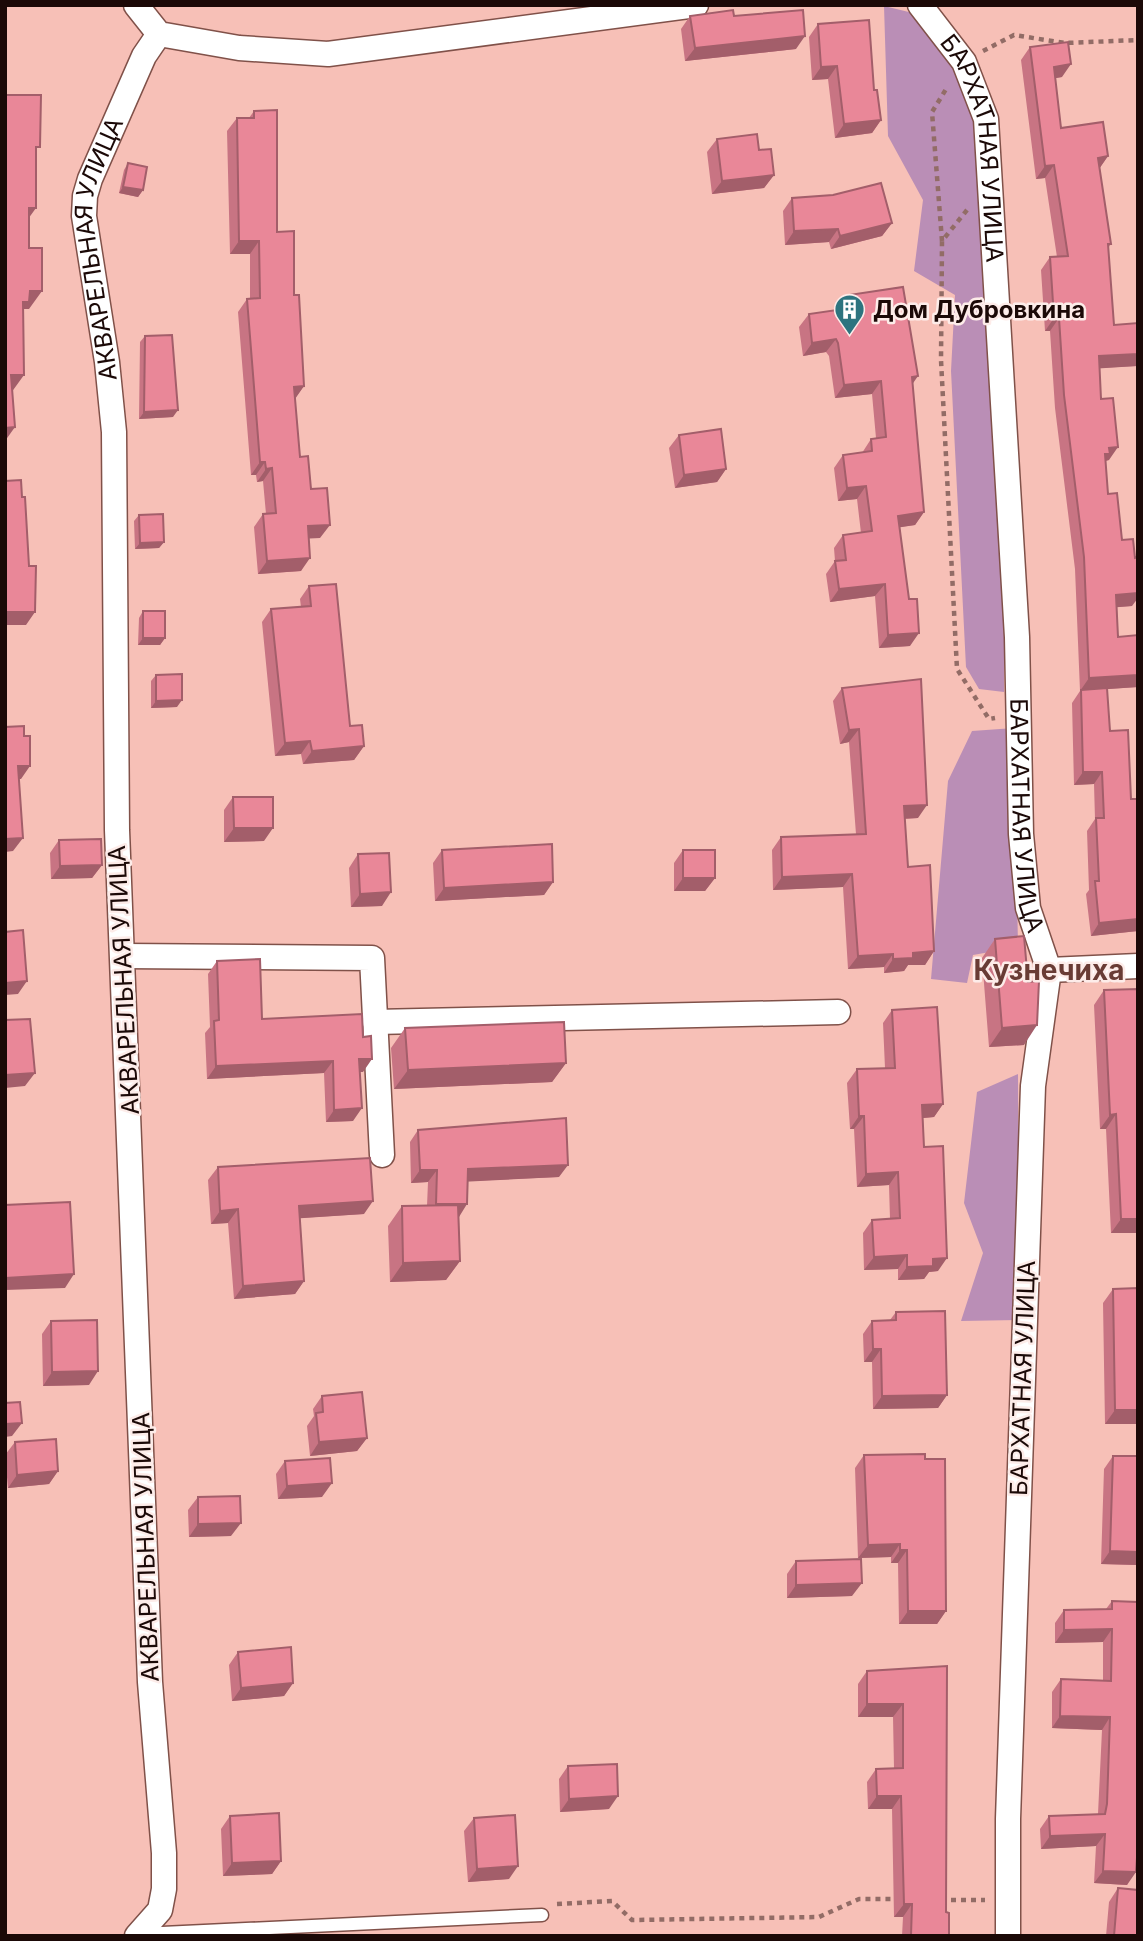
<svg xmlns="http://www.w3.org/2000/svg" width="1143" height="1941" font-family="Inter,sans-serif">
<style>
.green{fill:#ba8eb6}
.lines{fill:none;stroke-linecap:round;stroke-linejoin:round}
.lane-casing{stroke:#805149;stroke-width:15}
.street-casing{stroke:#805149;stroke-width:27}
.path{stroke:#926c66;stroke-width:4.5;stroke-dasharray:5 5;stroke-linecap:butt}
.lane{stroke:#fff;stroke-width:12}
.street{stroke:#fff;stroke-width:24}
.wall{fill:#c87483}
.shaded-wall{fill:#a35e6a}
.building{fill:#e98798;stroke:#a35e6a;stroke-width:2}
.labels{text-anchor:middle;stroke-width:5;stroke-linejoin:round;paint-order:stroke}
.street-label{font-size:24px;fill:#1b0907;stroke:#fdece9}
.poi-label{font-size:24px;font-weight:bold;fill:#1b0907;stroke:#fdece9;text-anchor:start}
.quarter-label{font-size:28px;font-weight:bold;fill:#693c35;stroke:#fdece9}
</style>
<rect width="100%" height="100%" fill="#f7c0b7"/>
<path class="green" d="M884,6L917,14L964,79L980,129L1004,514V692L979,689L966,667L951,371L955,295L914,271L923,200L888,136Z
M1014,728L1018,947L973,955L967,983L931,979L948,781L972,731Z
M1018,1074L1019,1320L961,1321L983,1253L964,1203L977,1092Z"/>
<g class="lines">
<defs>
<path id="lane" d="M141,1934L542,1915"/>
<g id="street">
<path d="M136,5L159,34L239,48L328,54L696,5"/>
<path id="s1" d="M920,5L964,62L986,119L1017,637L1021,834L1028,908L1049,970L1033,1086L1008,1819V1936"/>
<path d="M123,956L372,958L382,1155"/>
<path d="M1049,970L1138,966"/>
<path d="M375,1022L838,1012"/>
<path id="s2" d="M137,1936L160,1910L164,1889V1853L150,1682L117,830L114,432L107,362L84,216L85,196L90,179L144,56L159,34"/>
</g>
</defs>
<use href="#lane" class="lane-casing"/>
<use href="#street" class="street-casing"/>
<path class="path" d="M983,51L1014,35L1065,43L1138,40
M967,210L942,241L941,360L957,669L989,719L995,718
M942,241L932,112L948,86
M941,1900H985
M557,1904L612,1901L632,1920L819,1917L859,1899H897"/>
<use href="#lane" class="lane"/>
<use href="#street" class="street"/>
</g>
<path class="wall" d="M690,16H734L796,49L685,61L681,29Z
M818,24L874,90L881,120L872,133L835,138L828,79L812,80L809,37Z
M1030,47L1062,77L1055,78L1061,128L1108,156L1099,169L1111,244L1108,248L1114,325L1137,366L1099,368L1101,399L1109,460L1105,461L1108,494L1122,540L1132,606L1117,607L1118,637L1138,635V687L1107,689L1110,731L1131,799H1138V931L1091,936L1086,894L1089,890L1087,831L1095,819L1094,784L1074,785L1072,703L1080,691L1075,569L1055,408L1050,331H1045L1041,270L1050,257H1057L1045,178L1036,179L1021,60Z
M254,111L277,232L294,295L304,386L295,398L300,457L311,489L320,538H309L301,571L258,574L254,527L263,514H266L263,481L257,482L256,475H251L238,312L247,299L250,298V254H230L227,131L237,118H249Z
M717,139L759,150L774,175L764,188L712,194L707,152Z
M128,163L143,190L138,197L119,193L124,170Z
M792,198L892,223L882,236L831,249L829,242L785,245L783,211Z
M849,295L912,384L924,512L915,525L900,527L910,646L879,648L875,596L830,602L826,574L835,561L834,548L843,535L861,533L857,499L838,501L834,468L843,455L862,453L871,439L876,438L872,394L835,398L829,356L826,352L803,356L799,327L809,314L840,310V307Z
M145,336L173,417L139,419L140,342Z
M679,435L726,469L717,482L675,488L669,448Z
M139,515L164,542L159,548L135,549L134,521Z
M309,586L350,726L364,746L354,760L303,764L301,754L275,756L262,622L271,609L301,607L300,599Z
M143,611L165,638L160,645H138L139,618Z
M156,675L177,707L151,708V681Z
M842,688L918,818L905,819L908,867L934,951L925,965H908L904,971L884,973V967L848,969L843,887L773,890L772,850L781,837L856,834L849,742L840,744L833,701Z
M233,797L264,841L224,842V810Z
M59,840L102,865L92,878L51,879L50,853Z
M442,850L553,882L544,895L435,901L433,863Z
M683,850L715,878L705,891H674V863Z
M358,854L382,906L351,907L349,868Z
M995,939L1024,1045L989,1047L982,958Z
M217,961L262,1019L363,1072H360L353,1121L326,1122L324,1073L207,1079L205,1033L210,1027L208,974Z
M1138,989V1233H1111L1106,1129H1100L1094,1005L1104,990Z
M892,1010L943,1104L934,1117L923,1118L924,1147L938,1271L929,1272L924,1279L898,1280V1269L864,1270L863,1233L872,1220L890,1219L889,1185L857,1187L854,1129H850L847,1083L857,1069L885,1068L883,1023Z
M405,1028L566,1063L552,1082L394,1089L391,1048Z
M418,1130L559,1177L468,1181L459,1217L460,1261L446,1280L390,1282L388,1226L402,1206H427L428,1182L411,1183L410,1142Z
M218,1167L364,1214L300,1218L304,1281L295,1294L234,1299L228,1223L211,1224L208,1180Z
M1113,1289L1138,1424H1105L1103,1303Z
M896,1312L947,1395L938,1408L873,1409L872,1362H864L863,1334L872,1321L890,1320Z
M51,1321L89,1385L43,1386L42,1334Z
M322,1396L367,1438L357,1451L310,1456L307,1426L314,1416L313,1409Z
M15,1442L58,1471L49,1484L8,1488L5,1455Z
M864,1455L925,1459L946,1611L937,1624H899L898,1563H891V1557L858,1558L855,1468Z
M1113,1456H1138V1565L1101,1564L1104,1469Z
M285,1461L322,1497L278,1499L276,1474Z
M198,1497L231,1536L189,1537L188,1510Z
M796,1561L852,1596L787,1598V1574Z
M1112,1601L1137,1856L1127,1885L1094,1883L1096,1846L1041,1849L1040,1829L1049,1816L1098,1814L1102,1730L1052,1728V1692L1061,1679L1103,1680V1642L1055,1643V1623L1064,1610L1106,1609Z
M238,1652L293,1683L284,1696L232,1701L229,1665Z
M947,1666L946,1912L949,1936H902L903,1917H894L892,1809H868L867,1782L876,1769L894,1768L893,1717H858V1684L867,1671Z
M568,1766L609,1809L560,1812L559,1779Z
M230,1816L281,1861L272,1874L223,1876L221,1829Z
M474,1818L509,1879L468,1882L464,1831Z
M1118,1888L1138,1936H1106L1109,1902Z"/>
<path class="shaded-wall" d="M805,36L796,49L685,61L695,48Z
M1071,64L1062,77L1045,80L1054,67Z
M837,66L828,79L812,80L821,67Z
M881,120L872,133L835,138L844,124Z
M1108,156L1099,169L1098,158Z
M1054,165L1045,178L1036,179L1045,166Z
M774,175L764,188L712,194L722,181Z
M123,187L143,190L138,197L119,193Z
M29,208H36L23,226Z
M892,223L882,236L831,249L840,236Z
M838,229L829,242L785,245L794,231Z
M239,241H259L250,254H230Z
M30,291H42L29,309H24L17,320H10Z
M1054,318H1059L1050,331H1045Z
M836,339L826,352L803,356L812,343Z
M1138,354L1137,366L1090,369L1099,356Z
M11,375H24L11,393Z
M918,376L909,389L912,377Z
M881,381L872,394L835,398L844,385Z
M304,386L295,399L294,387Z
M178,410L173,417L139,419L144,412Z
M15,427L5,441V428Z
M1118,447L1109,460L1105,461L1096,467L1109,448Z
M260,462H265L256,475H251Z
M272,468L263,481L257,482L266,469Z
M726,469L717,482L675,488L684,475Z
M866,486L857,499L838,501L847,488Z
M924,512L915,525L889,529L898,516Z
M330,525L320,538L299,539L308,526Z
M164,542L159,548L135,549L140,543Z
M310,558L301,571L258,574L267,561Z
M885,584L875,596L830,602L839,589Z
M1138,593V598L1132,606L1107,608L1116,595Z
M5,612H35L26,625H5Z
M919,633L910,646L879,648L888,635Z
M143,638H165L160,645H138Z
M1138,675V687L1080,691L1089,678Z
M182,700L177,707L151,708L156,701Z
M859,729L849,742L840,744L849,730Z
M310,741L301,754L275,756L285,743Z
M364,746L354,760L303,764L312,751Z
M18,766H30L21,779H9Z
M1083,772H1102L1094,784L1074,785Z
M927,805L918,818L895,819L904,806Z
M234,828H273L264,841L224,842Z
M23,838L13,851L5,852V839Z
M102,865L92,878L51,879L60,866Z
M852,874L843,887L773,890L782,877Z
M683,878H715L705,891H674Z
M553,882L544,895L435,901L444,888Z
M391,892L382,906L351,907L360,894Z
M1138,919V931L1091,936L1099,923Z
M934,951L925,965H908L904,971L884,973L893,959L913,953Z
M893,954L884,967L848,969L858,956Z
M27,981L18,994L5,995V983Z
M1037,1025L1024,1045L989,1047L1002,1028Z
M359,1059H372L363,1072H350Z
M333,1061L324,1073L207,1079L216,1066Z
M566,1063L552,1082L394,1089L408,1070Z
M35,1073L25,1086L5,1088V1075Z
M943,1104L934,1117L913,1119L922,1105Z
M362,1108L353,1121L326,1122L334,1110Z
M1116,1114L1106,1129H1100L1110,1115Z
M859,1116H864L854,1129H850Z
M568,1165L559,1177L460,1182L468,1169Z
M420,1170H437L428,1182L411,1183Z
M898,1172L889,1185L857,1187L866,1174Z
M373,1201L364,1214L289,1219L299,1206Z
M436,1204H467L459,1217L427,1216Z
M238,1209L228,1223L211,1224L220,1211Z
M1121,1219H1138V1233H1111Z
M907,1255L898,1269L864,1270L874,1257Z
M947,1258L938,1271L929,1272L924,1279L898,1280L907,1267L933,1259Z
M460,1261L446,1280L390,1282L403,1263Z
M74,1274L65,1288L5,1290V1278Z
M304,1281L295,1294L234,1299L243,1286Z
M873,1349H881L872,1362H864Z
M98,1371L89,1385L43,1386L52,1372Z
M947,1395L938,1408L873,1409L882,1396Z
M1115,1410H1138V1424H1105Z
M22,1423L12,1436L5,1437V1424Z
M367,1438L357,1451L310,1456L319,1442Z
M58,1471L49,1484L8,1488L17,1475Z
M332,1483L322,1497L278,1499L287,1486Z
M241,1523L231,1536L189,1537L198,1524Z
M900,1544L891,1557L858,1558L868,1545Z
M900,1550H907L898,1563H891Z
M1110,1551L1138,1552V1565L1101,1564Z
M862,1583L852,1596L787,1598L796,1585Z
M908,1611H946L937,1624H899Z
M1112,1629L1103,1642L1055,1643L1064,1630Z
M293,1683L284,1696L232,1701L241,1688Z
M867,1704H903L893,1717H858Z
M1060,1716L1110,1717L1102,1730L1052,1728Z
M618,1796L609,1809L560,1812L569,1799Z
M877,1796H901L892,1809H868Z
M1105,1834L1096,1846L1041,1849L1050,1836Z
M281,1861L272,1874L223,1876L232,1863Z
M518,1866L509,1879L468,1882L477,1869Z
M1103,1871L1136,1872L1127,1885L1094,1883Z
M904,1904H912L903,1917H894Z"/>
<path class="building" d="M733,10L734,16L803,10L805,36L695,48L690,16Z
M869,20L874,90H877L881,120L844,124L837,66L821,67L818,24Z
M1068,42L1071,64L1054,67L1061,128L1103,122L1108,156L1098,158L1111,244H1108L1114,325L1138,323V354L1099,356L1101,399L1113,398L1118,447L1109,448L1110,454H1105L1108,494L1117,493L1122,540L1133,539L1135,558L1138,557V593L1116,595L1118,637L1138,635V675L1089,678L1084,557L1064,395L1059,318H1054L1050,257L1068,256L1054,165L1045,166L1030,47Z
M5,95H41L40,147H36V208H29V248H42V291H30L29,302H23L24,375H11L15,427L5,428Z
M277,110V232L294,231V295H299L304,386L294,387L300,457L308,456L311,489L327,488L330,525L308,526L310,558L267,561L263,514L276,513L272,468L266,469L265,462H260L247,299L260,298L259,241H239L237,118H254V111Z
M757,134L759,150L771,149L774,175L722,181L717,139Z
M128,163L147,167L143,190L123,187Z
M881,183L892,223L840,236L838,229L794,231L792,198L833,195Z
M903,287L918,376L912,377L924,512L898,516L909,599H917L919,633L888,635L885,584L839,589L835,561L846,560L843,535L872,531L866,486L847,488L843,455L872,451L871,439L886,437L881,381L844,385L838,343L836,339L812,343L809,314L851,308L849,295Z
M172,335L178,410L144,412L145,336Z
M721,429L726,469L684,475L679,435Z
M21,480L22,497H25L29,566H36L35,612H5V481Z
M163,514L164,542L140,543L139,515Z
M336,584L350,726L362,725L364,746L312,751L310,741L285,743L271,609L311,606L309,586Z
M143,611H165V638H143Z
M182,674V700L156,701V675Z
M921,679L927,805L904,806L908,867L930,865L934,951L913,953V958L893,959V954L858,956L852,874L782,877L781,837L866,834L859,729L849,730L842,688Z
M1107,688L1110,731L1128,730L1131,799H1138V919L1099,923L1095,881H1099L1096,818H1104L1102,772H1083L1081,690Z
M24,726V736H30V766H18L23,838L5,839V727Z
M233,797H273V828H234Z
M101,839L102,865L60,866L59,840Z
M552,844L553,882L444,888L442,850Z
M683,850H715V878H683Z
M389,853L391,892L360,894L358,854Z
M23,930L27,981L5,983V932Z
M1024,936L1028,982L1039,981L1037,1025L1002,1028L995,939Z
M260,959L262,1019L362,1014L363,1037L371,1036L372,1059H359L362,1108L334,1110L333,1061L216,1066L214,1021L219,1020L217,961Z
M1138,989V1219H1121L1116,1114L1110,1115L1104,990Z
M937,1007L943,1104L922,1105L924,1147L943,1146L947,1258L933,1259V1266L907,1267V1255L874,1257L872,1220L900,1218L898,1172L866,1174L864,1116H859L857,1069L895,1068L892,1010Z
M30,1019L35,1073L5,1075V1020Z
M564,1022L566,1063L408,1070L405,1028Z
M566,1118L568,1165L468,1169L467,1204H436L437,1170H420L418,1130Z
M370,1158L373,1201L299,1206L304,1281L243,1286L238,1209L220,1211L218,1167Z
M70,1202L74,1274L5,1278V1205Z
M458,1205L460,1261L403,1263L402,1206Z
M1138,1288V1410H1115L1113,1289Z
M945,1311L947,1395L882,1396L881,1349H873L872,1321L896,1320V1312Z
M97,1320L98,1371L52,1372L51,1321Z
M362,1392L367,1438L319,1442L316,1413L323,1412L322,1396Z
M20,1402L22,1423L5,1424V1403Z
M56,1439L58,1471L17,1475L15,1442Z
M925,1454V1459H945L946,1611H908L907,1550H900V1544L868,1545L864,1455Z
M1113,1456H1138V1552L1110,1551Z
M330,1458L332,1483L287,1486L285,1461Z
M240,1496L241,1523L198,1524V1497Z
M861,1559L862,1583L796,1585V1561Z
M1112,1601L1138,1602V1843L1136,1872L1103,1871L1105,1834L1050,1836L1049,1816L1105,1814L1107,1804L1110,1717L1060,1716L1061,1679L1111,1681L1112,1629L1064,1630V1610L1112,1609Z
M291,1647L293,1683L241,1688L238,1652Z
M947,1666L946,1912L949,1913V1936H911L912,1904H904L901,1796H877L876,1769L903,1768V1704H867V1671Z
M617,1764L618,1796L569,1799L568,1766Z
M279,1813L281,1861L232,1863L230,1816Z
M515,1815L518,1866L477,1869L474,1818Z
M1118,1888L1138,1890V1936H1114Z"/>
<defs>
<symbol id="building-pin" viewBox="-11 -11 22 30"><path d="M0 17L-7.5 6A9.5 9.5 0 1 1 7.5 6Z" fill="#2d747f" stroke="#fdece9"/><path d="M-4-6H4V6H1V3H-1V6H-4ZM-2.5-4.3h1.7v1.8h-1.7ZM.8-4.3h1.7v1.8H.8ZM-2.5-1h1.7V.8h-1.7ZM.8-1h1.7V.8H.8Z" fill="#fff"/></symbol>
</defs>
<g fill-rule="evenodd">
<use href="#building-pin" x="832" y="292" width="35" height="47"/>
</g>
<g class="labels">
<g class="street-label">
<text dy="8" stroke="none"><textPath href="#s1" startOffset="159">БАРХАТНАЯ УЛИЦА</textPath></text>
<text dy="8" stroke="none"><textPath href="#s2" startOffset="1701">АКВАРЕЛЬНАЯ УЛИЦА</textPath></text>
<text dy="8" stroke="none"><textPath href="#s1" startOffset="831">БАРХАТНАЯ УЛИЦА</textPath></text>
<text transform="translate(124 980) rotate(-93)" y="8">АКВАРЕЛЬНАЯ УЛИЦА</text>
<text transform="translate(1023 1378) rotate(-88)" y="8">БАРХАТНАЯ УЛИЦА</text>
<text transform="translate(146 1547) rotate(-92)" y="8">АКВАРЕЛЬНАЯ УЛИЦА</text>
</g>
<g class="poi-label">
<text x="873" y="318">Дом Дубровкина</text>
</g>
<g class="quarter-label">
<text x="1049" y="980">Кузнечиха</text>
</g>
</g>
<rect width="1143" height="1941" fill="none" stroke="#1b0907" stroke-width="14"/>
</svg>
